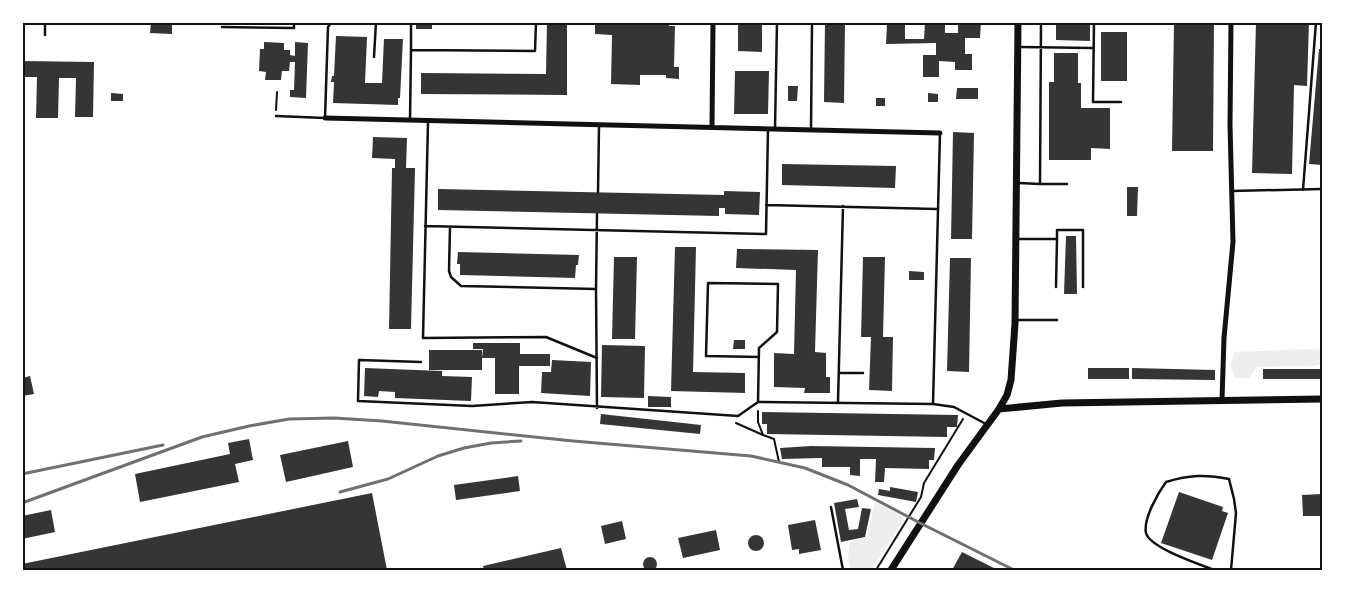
<svg xmlns="http://www.w3.org/2000/svg" width="1345" height="593" font-family="Inter,sans-serif">
<style>
.green{fill:#eee}
.building{fill:#353535}
.lines{fill:none;stroke-linecap:round;stroke-linejoin:round}
.path{stroke:#111;stroke-width:2}
.service{stroke:#111;stroke-width:2.5}
.minor{stroke:#111;stroke-width:5}
.secondary{stroke:#111;stroke-width:7}
.rail{stroke:#707070;stroke-width:3}
.neatline{fill:none;stroke:#111;stroke-width:2}
</style>
<rect width="100%" height="100%" fill="#fff"/>
<path class="green" d="M1306,349L1322,350V364L1312,366L1257,367L1249,378H1235L1230,365L1235,352Z
M875,502L905,518L871,570H850L848,557L850,542L867,537Z"/>
<path class="building" d="M151,22H172V34L150,33Z
M416,22H432V29H416Z
M547,22H567V95L421,94V73L546,74Z
M595,22H669V26H675L674,67H679V79L666,78V75H640V85L611,84L612,35L595,34Z
M738,22H762V52L738,51Z
M825,22H845L844,103L824,102Z
M925,22H945V33H958V22H981L980,38H965V54H972V70H955V62L939,61V77H923V55H936V43L886,44L887,24H905V39H924Z
M1056,22H1090V41L1056,40Z
M1174,22H1214L1213,151H1172Z
M1256,22H1309L1307,86L1294,85L1292,174L1252,173Z
M1101,32H1127V81H1101Z
M336,36L367,37L365,83H382L384,39H403L400,98H398V105L333,103L334,82H331L332,76H334Z
M264,42L284,43V50H290V55L295,56V42L308,43L306,98L290,97V90H294L295,62H290L289,71H282L281,80H265L266,72L259,71L260,49H264Z
M1319,49H1322V165L1309,164Z
M1054,53H1078V83H1081V108H1110V149L1091,148V160H1049V82H1054Z
M22,61L94,62L93,117H75L76,78H59L58,118H36L37,77H22Z
M735,71H769L768,114H734Z
M788,86H798L797,101H788Z
M957,88H978V99H956Z
M111,93L123,94V101H111Z
M928,93L938,94V102H928Z
M876,98H885V106H876Z
M953,132L974,133L972,239H951Z
M373,137L407,138L406,168H415L411,329H389L392,168H395V159L372,158Z
M782,164L896,166L895,188L782,185Z
M1127,187H1138L1137,216H1127Z
M438,189L724,195V191L760,192L759,215L725,214V208H719V216L438,210Z
M1066,236H1076L1077,294H1064Z
M675,247H696L693,372L745,373V393L671,391Z
M737,249L818,250L815,352L826,353V377H830V393H804L805,388L774,387V353L794,354L796,270L736,268Z
M458,252L579,255L578,265H576L575,278L460,275V264H457Z
M614,257H637L635,339H612Z
M863,257H885L883,337H893L892,391L869,390L871,337H861Z
M950,258H971L969,372L947,371Z
M909,271L924,272V280H909Z
M734,340H745V349H733Z
M473,343H520V354H550V366H519V394H495V358H482L483,349H473Z
M602,345L645,346L644,398L601,397Z
M429,350H482V370H429Z
M552,360L591,362L590,396L541,393L542,372H551Z
M365,368L442,371V376L472,377L471,401L395,398V392L379,391L378,397L364,396Z
M1088,368H1129V379H1088Z
M1132,368L1215,370V380L1132,379Z
M1263,369H1322V379H1263Z
M30,376L34,394L22,396V378Z
M648,396L671,397V407H648Z
M762,412L958,415L957,427H947V437L767,434V424H762Z
M601,414L701,425L700,434L600,424Z
M249,439L253,460L235,464L239,482L140,502L135,474L230,454L228,443Z
M348,441L353,467L286,482L280,455Z
M811,446L935,448L934,460H929V469L885,468L884,482H875L876,459H860V476L850,475V467H822V458L782,459L780,448Z
M518,476L520,491L456,500L454,485Z
M890,487L918,492L916,502L878,495L879,489L890,491Z
M1179,492L1223,507L1222,511L1228,513L1212,560L1161,543Z
M372,493L387,570H22V564Z
M1322,494V516H1303L1302,495Z
M857,499L859,507L845,509L849,530L858,529L862,508L871,509L865,537L841,542L834,503Z
M51,510L55,532L22,539V516Z
M815,520L821,550L799,554V549L792,550L788,525Z
M622,521L626,539L605,544L601,526Z
M716,530L720,550L683,558L678,538Z
M748 543a8 8 0 1 1 16 0a8 8 0 1 1-16 0Z
M561,548L567,570H484L483,566Z
M962,552L998,570H952Z
M643 564a7 7 0 1 1 14 0a7 7 0 1 1-14 0Z"/>
<g class="lines">
<path class="path" d="M276,110L277,92
M758,411V422L763,435L774,439L779,462
M736,423L763,435
M876,570L921,497L924,483L963,419"/>
<path class="service" d="M100,22H115
M1094,22L1093,102H1121
M222,27L294,28V22
M45,35V22
M1020,47L1093,48
M411,50V22
M374,57L376,22
M276,116L325,118L328,27L332,22
M410,120L411,50L535,51L536,22
M428,122L423,338L546,337L597,358
M775,128L777,22
M811,130L812,22
M1019,183L1040,184L1041,22
M1040,184H1067
M1303,190L1316,22
M1232,191L1322,189
M598,192L599,126
M766,205L937,209
M425,226L766,234L768,129
M450,227L449,271L451,277L461,286L596,289L597,214
M1018,239H1057V230H1083V287
M1056,287L1057,239
M596,289L597,408
M1017,320H1057
M421,362L359,360L358,401L472,406L532,402L738,416L758,402L933,404L954,407L986,424
M839,373H863
M758,402L759,348L777,332L778,284L708,283L706,356L759,357
M838,402L843,206
M933,404L940,133
M831,507L843,570
M1214,570C1199,564 1150,548 1146,533C1143,519 1158,493 1166,482C1189,475 1205,474 1229,479L1234,499L1236,513L1231,570"/>
<path class="minor" d="M325,118L940,133
M712,127L713,22
M1222,400L1224,338L1233,242L1230,125L1231,22"/>
<path class="secondary" d="M999,409L1062,403L1322,399
M891,570L958,465L999,409L1007,395L1011,380L1015,324L1018,22"/>
<path class="rail" d="M22,474L163,445
M340,492L388,479L438,456L464,448L491,443L521,441
M22,503L202,437L249,426L289,419L334,418L382,421L573,441L751,456L805,468L848,485L920,523L1014,570"/>
</g>
<rect width="1345" height="593" fill="none" stroke="#ffffff" stroke-width="48"/>
<rect x="24" y="24" width="1297" height="545" class="neatline"/>
</svg>
